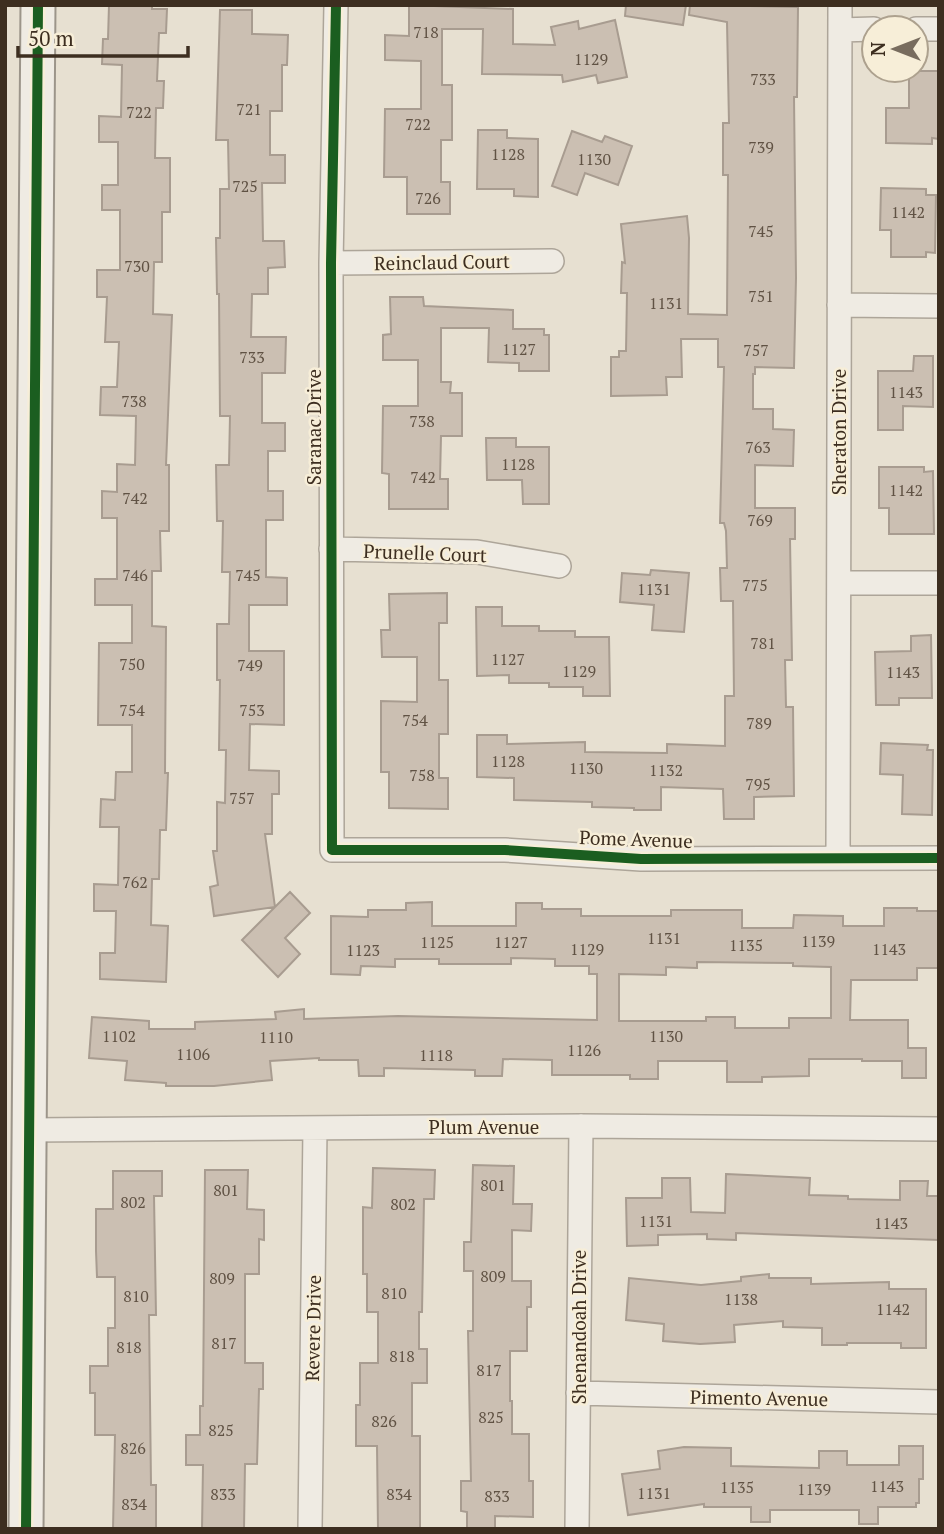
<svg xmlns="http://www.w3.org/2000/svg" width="944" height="1534" font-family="'PT Serif',serif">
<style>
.building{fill:#cbbfb2;stroke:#a89c90;stroke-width:2;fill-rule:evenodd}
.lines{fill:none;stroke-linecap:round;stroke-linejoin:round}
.street-casing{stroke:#ada599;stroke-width:26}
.secondary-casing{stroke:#9c958a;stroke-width:37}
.street{stroke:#efebe3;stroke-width:23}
.secondary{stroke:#efebe3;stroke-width:33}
.cycleway-casing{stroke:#f7eed8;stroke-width:15}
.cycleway{stroke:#1b5e20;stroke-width:10}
.labels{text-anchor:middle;stroke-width:5;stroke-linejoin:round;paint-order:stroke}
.number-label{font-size:16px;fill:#605244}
.street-label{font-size:19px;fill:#3d2e20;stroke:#f7eed8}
</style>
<rect width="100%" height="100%" fill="#e7e0d1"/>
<path class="building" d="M109,5H152V9H167L166,33H159L157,81H164L163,108H156L155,158H170V212H162V262H154L153,314L172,315L166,465H169V531H160L161,571H152V626L166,627L165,773H168L166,830H160L159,879H152L151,925L168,926L166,982L100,979V953H115L116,911H94V884L118,885L119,827H100L101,799L115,800L116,772H132V725H98L99,643H132V605H95V579H117V518H102V491L117,492V464L135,465L136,416L100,415L101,387H117L119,342H105L107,297H97V270H120V210H102V185H118V142H99V116L121,117L122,65L102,64L103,39H108Z
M409,5L513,9V44L555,45L551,27L578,21L579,29L615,20L627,77L598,83L596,75L563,82L562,75L482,74L483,29H442V85H452V140H441V182H450V214H407V177H384L385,109H421V61L385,60V35L409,36Z
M626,5H686L683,25L625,16Z
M690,5L798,7L797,97H794L796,278L794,368L755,367V374H753V409H773V429L794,430L793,466L755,465V508H795V539H790L792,660H785L786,707H793L794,796L754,797V819H724L723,789L661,787V810H634V808L592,807V802L514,800V778L477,777V735H507V744L585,742V752L667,753V744L725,746V696H734L733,601H721L720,568H727L726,531L724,523H720L724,367H718V339H681L682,377H666L667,395L611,396V357H619V351H626L627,293H621L622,262L625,263L621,224L687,216L689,238L688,314L727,315L728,175H723V123H729L727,22L689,15Z
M220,10H252V34L288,35L287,65H282V111H270V155H285V183H262L263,241H284L285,267L268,268V294H252L251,337H286L285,373H262V423H285V451H268V491H283V520H266V577L287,578V605H249V651H284V725L250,724L249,770L279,771V794H272V834H265L275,907L214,916L210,887L218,885L213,851H217V802L225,803L226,750H219L220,680H217V624H229L230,572H222L223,521H217L216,465H229L230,416H220L219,294H217L216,238H220V189H229L228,140H216Z
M909,71H939V139L932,138V144L886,143V108H909Z
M478,130H507V138L538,139V197L514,196V189H477Z
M572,131L602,142L605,136L632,146L618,185L585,173L577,195L552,186Z
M881,188L926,189V195H936L935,253L926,252V257H891V230H880Z
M390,297H423L424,306L513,310V329H544V335H549V371H519V363L488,362L489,328H441V382H451L450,393H462V436H441L440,479H448V509H389V474L382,473L383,406H418V360H383V335L391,334Z
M914,356H933V407L903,406V430H878V371H913Z
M486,438H516V447H549V504H523L522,480H487Z
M879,467H924V472L933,471L934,534H889V508H879Z
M651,570L689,573L684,632L652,630L654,605L620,602L622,573L650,575Z
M447,593V623H439V680H448V734H439V778H448V809L389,808V772H381V701L417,702V657H382L381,630H390L389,594Z
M476,607H502V626H539V631H575V637H609L610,696H583V687H549V683H509V675L477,676Z
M931,635L932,698H899V705H876L875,652L911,651V636Z
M881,743L928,745L927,750H933L932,815L902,814L903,775L880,774Z
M290,892L310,913L285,938L300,954L278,977L242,940Z
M432,902V926H516V903H542V909H581V916H671V910H742V928H793L794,915L843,916V926H884V908H917V911H939V968H917V980H851L850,1020H908V1048H926V1078H902V1061H862V1059H809V1076L762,1077V1082H727V1061H658V1079H630V1075H552V1060L503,1059L502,1076H475V1070L384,1068V1076H359L358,1060H319V1058L270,1061L272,1080L214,1086H166V1083L125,1080L127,1061L89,1058L92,1017L149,1021V1029H195V1022L276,1019L275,1012L304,1009V1019L398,1016L597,1020V974H589V966H555V959L511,958V964H439V959H395V967L361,966L360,975L331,974V916L368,917V910H406V903ZM697,962L793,963V966L831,967V1018H789V1028H735V1017H706V1021H619V974L666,975V967L697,968Z
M473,1165L514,1166L513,1204H532L531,1231L512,1230V1281H531V1307H527V1351H510V1401H512V1434H529V1481H533V1517L495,1516V1529H467V1512L461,1511V1481H471L468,1331H473V1271H464V1242H471Z
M373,1168L435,1170L434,1199H424L422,1312H419V1349H427V1383H412V1436H420V1529H378L377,1446H356V1405H360V1363H378V1312H367V1274H363V1207L372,1208Z
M205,1170H248L247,1209L264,1210V1240L259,1239V1274H245V1363H263V1389H259L257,1464H245L244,1529H202L203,1465H186V1435H200V1406H203Z
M113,1171H162V1196H154L156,1315H149L151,1485H156V1529H113L115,1435H95V1393H90V1366H108V1328H115V1277H97L96,1251V1209H113Z
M726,1174L810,1178L809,1195L848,1196V1199L900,1200V1181H928L927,1196H939V1240L736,1233V1240L707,1239V1234L658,1235V1245L627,1246L626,1198H662V1178H690L691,1212L725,1213Z
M769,1274V1278H811V1284L889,1282V1289H926V1348H901V1343H847V1345H822V1328L783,1327V1321L734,1325L735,1342L700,1344L663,1341L664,1324L626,1320L629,1278L701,1285L741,1281V1277Z
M899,1446H923V1479H919V1503H916V1507H878V1524H859V1510H770V1522H751V1507H704V1504L628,1515L622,1474L660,1469L658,1451L684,1447L731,1448V1466L819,1468V1451H847V1465H899Z"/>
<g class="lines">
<defs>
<path id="street" d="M336,5L331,263L332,850H505L641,859L939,858
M916,29H939
M840,30L874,29
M331,263L552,261
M839,305L939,306
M331,549L477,552L559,566
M839,583H939
M838,858L840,5
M29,1130L581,1126L939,1129
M578,1393L939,1402
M310,1529L315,1128
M577,1529L581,1126"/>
<path id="secondary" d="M26,1529L38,5"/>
</defs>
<use href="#street" class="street-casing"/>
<use href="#secondary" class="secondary-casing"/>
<use href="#street" class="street"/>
<use href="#secondary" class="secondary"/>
<defs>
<path id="cycleway" d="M336,5L331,263L332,850H505L641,859L939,858
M26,1529L38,5"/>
</defs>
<use href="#cycleway" class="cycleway-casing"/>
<use href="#cycleway" class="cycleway"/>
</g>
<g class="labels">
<g class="number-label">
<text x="426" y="38">718</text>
<text x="591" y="65">1129</text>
<text x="763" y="85">733</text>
<text x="249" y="115">721</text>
<text x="139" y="118">722</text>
<text x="418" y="130">722</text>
<text x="761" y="153">739</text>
<text x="508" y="160">1128</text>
<text x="594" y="165">1130</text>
<text x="245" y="192">725</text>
<text x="428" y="204">726</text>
<text x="908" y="218">1142</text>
<text x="761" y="237">745</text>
<text x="137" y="272">730</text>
<text x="761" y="302">751</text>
<text x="666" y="309">1131</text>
<text x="519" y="355">1127</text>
<text x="756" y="356">757</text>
<text x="252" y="363">733</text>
<text x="906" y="398">1143</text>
<text x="134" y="407">738</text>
<text x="422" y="427">738</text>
<text x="758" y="453">763</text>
<text x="518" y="470">1128</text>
<text x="423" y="483">742</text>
<text x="906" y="496">1142</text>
<text x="135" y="504">742</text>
<text x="760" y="526">769</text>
<text x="135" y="581">746</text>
<text x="248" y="581">745</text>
<text x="755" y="591">775</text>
<text x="654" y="595">1131</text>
<text x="763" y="649">781</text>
<text x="508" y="665">1127</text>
<text x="132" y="670">750</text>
<text x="250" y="671">749</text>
<text x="579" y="677">1129</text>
<text x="903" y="678">1143</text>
<text x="132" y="716">754</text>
<text x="252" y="716">753</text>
<text x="415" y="726">754</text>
<text x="759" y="729">789</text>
<text x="508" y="767">1128</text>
<text x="586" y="774">1130</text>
<text x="666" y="776">1132</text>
<text x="422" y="781">758</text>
<text x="758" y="790">795</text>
<text x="242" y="804">757</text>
<text x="135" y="888">762</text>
<text x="664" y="944">1131</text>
<text x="818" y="947">1139</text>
<text x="437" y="948">1125</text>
<text x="511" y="948">1127</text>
<text x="746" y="951">1135</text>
<text x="587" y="955">1129</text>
<text x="889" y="955">1143</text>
<text x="363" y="956">1123</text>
<text x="119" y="1042">1102</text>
<text x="666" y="1042">1130</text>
<text x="276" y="1043">1110</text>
<text x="584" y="1056">1126</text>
<text x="193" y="1060">1106</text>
<text x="436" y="1061">1118</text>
<text x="493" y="1191">801</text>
<text x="226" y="1196">801</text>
<text x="133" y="1208">802</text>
<text x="403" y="1210">802</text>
<text x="656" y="1227">1131</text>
<text x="891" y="1229">1143</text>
<text x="493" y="1282">809</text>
<text x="222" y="1284">809</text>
<text x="394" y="1299">810</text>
<text x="136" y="1302">810</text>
<text x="741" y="1305">1138</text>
<text x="893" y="1315">1142</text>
<text x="224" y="1349">817</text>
<text x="129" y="1353">818</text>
<text x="402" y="1362">818</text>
<text x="489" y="1376">817</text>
<text x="491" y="1423">825</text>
<text x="384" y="1427">826</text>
<text x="221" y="1436">825</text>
<text x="133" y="1454">826</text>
<text x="887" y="1492">1143</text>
<text x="737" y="1493">1135</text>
<text x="814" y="1495">1139</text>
<text x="654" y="1499">1131</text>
<text x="223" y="1500">833</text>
<text x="399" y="1500">834</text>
<text x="497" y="1502">833</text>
<text x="134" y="1510">834</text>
</g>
<g class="street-label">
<text transform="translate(442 262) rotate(-1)" y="7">Reinclaud Court</text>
<text transform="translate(314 427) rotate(-90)" y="7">Saranac Drive</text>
<text transform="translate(839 432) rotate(-90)" y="7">Sheraton Drive</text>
<text transform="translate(425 553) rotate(2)" y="7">Prunelle Court</text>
<text transform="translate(636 839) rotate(2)" y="7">Pome Avenue</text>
<text x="484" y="1134">Plum Avenue</text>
<text transform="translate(579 1327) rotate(-90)" y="7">Shenandoah Drive</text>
<text transform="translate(313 1328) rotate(-89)" y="7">Revere Drive</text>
<text transform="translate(759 1398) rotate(1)" y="7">Pimento Avenue</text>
</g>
</g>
<rect width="944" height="1534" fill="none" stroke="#3d2e20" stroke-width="14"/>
<g transform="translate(895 49) rotate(270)"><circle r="33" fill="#f7eed8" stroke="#ada18e" stroke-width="2"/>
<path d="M0-5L12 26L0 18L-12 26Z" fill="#786c5e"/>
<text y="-10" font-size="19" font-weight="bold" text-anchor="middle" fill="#3d2e20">N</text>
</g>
<path d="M18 46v10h170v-10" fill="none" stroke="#3d2e20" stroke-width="3.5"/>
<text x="28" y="46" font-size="21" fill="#3d2e20" stroke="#f7eed8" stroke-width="5" paint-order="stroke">50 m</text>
</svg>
